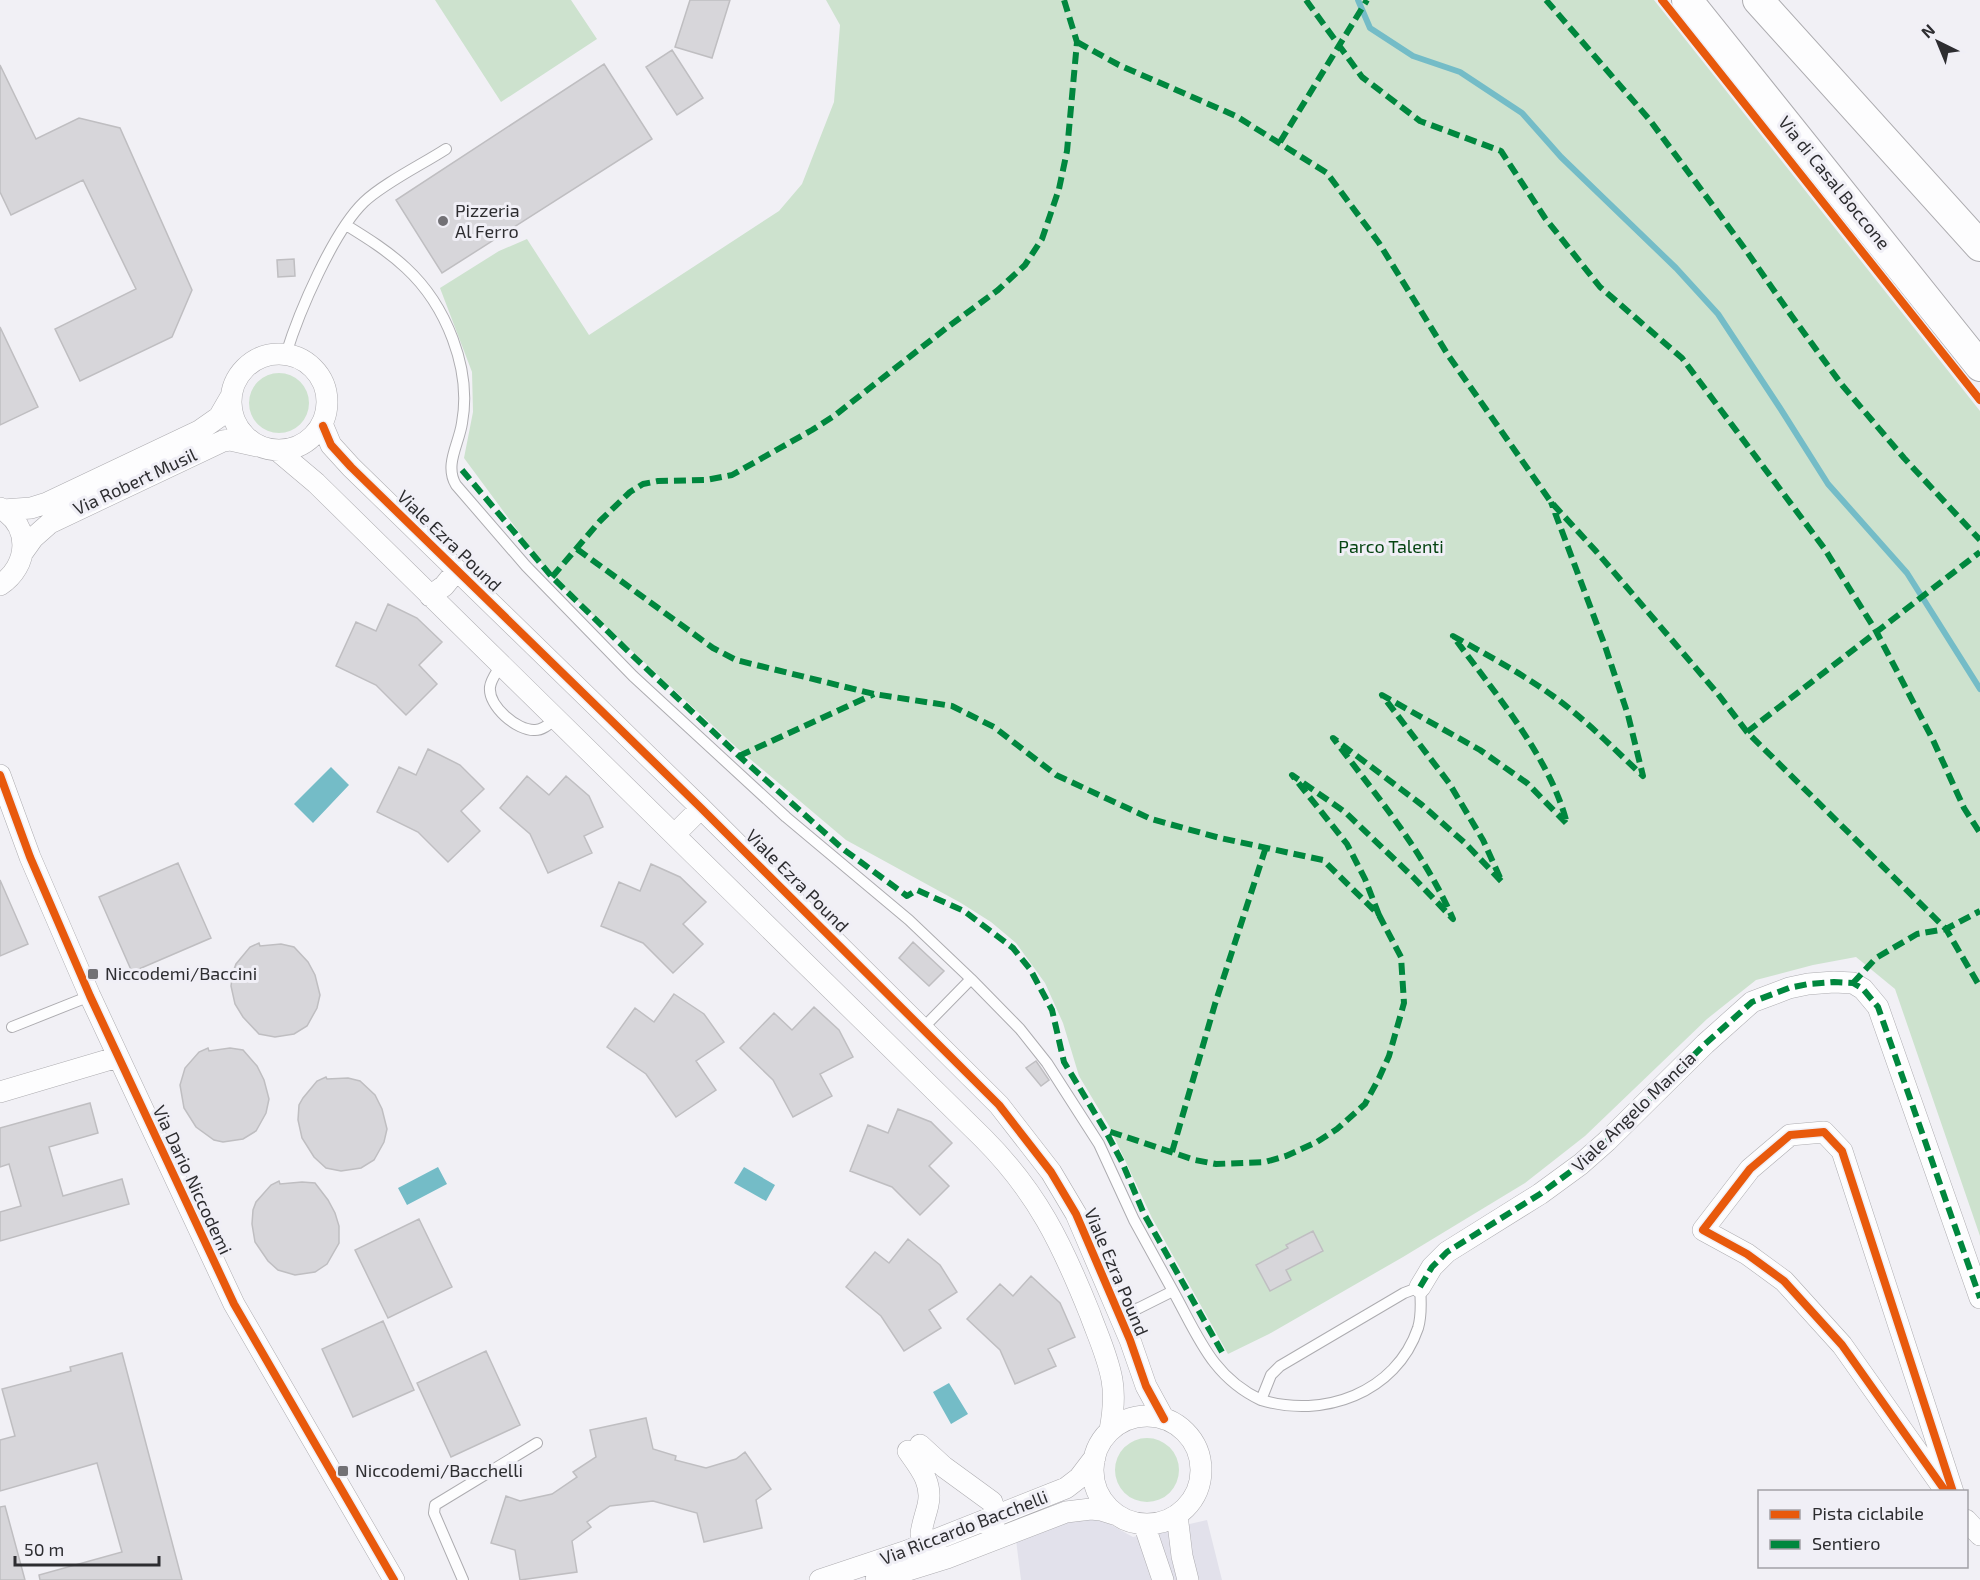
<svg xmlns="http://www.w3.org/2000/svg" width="1980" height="1580" font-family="'Exo 2',sans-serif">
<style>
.built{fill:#e2e1eb}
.green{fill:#cde2ce}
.water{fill:#74bcc7}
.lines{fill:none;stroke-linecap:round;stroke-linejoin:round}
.stream{stroke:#74bcc7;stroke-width:6}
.building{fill:#d7d6da;stroke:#bfbec1;stroke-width:1.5}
.lane-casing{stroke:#adacb0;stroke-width:12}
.street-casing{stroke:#adacb0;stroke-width:22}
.secondary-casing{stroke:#adacb0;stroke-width:32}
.lane{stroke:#fdfdfe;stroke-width:10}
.street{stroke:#fdfdfe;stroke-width:21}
.secondary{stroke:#fdfdfe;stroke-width:30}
.quiet{stroke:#00873e;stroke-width:6;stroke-dasharray:12 6;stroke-linecap:butt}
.cycleway-casing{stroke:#f0eff6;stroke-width:11}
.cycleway{stroke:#e8590c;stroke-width:8}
.poi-dot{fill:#727175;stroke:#f0eff6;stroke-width:2}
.labels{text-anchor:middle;stroke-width:6;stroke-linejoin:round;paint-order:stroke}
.street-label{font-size:18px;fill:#2d2d30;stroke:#f0eff6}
.poi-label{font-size:18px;fill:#2d2d30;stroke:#f0eff6;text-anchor:start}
.park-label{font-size:18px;fill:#064412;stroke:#f0eff6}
</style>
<rect width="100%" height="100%" fill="#f1f0f5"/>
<path class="built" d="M1097,1517L1133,1537L1207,1520L1222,1580H1021L1016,1540L1051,1526Z"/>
<path class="green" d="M435,0H571L597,39L501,102Z
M826,0H1654L1980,411V1236L1895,989L1856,957L1813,965L1756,980L1707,1019L1585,1136L1525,1183L1403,1257L1269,1334L1228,1354L1152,1218L1109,1126L1079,1076L1063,1023L1045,983L1016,943L991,922L961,903L846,840L737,748L552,577L464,458L473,412L472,372L440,288L499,251L527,239L589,335L779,211L802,184L834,102L840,25Z
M249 403a30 30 0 1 1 60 0a30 30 0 1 1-60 0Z
M1115 1470a32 32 0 1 1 64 0a32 32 0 1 1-64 0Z"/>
<path class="water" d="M331,767L349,785L313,823L294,804Z
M438,1167L447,1184L407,1205L398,1188Z
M744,1167L775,1185L766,1201L734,1183Z
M949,1383L968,1414L951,1424L933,1392Z"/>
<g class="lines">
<path class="stream" d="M1358,0L1370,28L1413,56L1460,72L1522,113L1561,157L1676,268L1718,314L1780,408L1828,484L1907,573L1980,689"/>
</g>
<path class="building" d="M690,0H730L712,58L675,47Z
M672,50L703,98L677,115L646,67Z
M604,64L652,139L442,273L396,200Z
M0,65L36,139L79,118L120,128L192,290L172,337L80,381L55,329L136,289L83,180L11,215L0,192Z
M294,259L295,276L278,277L277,260Z
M0,327L38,407L0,425Z
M388,604L417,618L442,642L419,665L437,684L406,715L376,685L336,666L356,622L376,631Z
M428,749L460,765L484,789L461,811L480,831L448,862L418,832L377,812L399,767L416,775Z
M527,776L549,795L566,776L589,796L603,827L584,836L592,853L548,873L530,834L500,808Z
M178,863L211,938L132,972L99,897Z
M651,864L680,877L706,902L683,924L703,944L673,973L643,943L601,926L619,882L640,891Z
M0,880L28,944L0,956Z
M913,942L944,971L929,986L899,958Z
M259,943L260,946L281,944L294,947L308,962L315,975L320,995L317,1008L307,1026L294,1034L275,1037L259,1034L243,1017L235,1004L231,986L233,972L236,964L250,947Z
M674,994L704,1014L724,1042L696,1061L716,1090L676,1117L646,1074L607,1047L635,1008L654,1022Z
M814,1007L839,1030L853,1057L820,1074L832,1096L793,1117L773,1080L740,1048L774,1013L792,1030Z
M208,1048L209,1051L230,1048L243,1050L257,1066L264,1080L269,1099L266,1113L256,1131L243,1139L223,1142L214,1140L196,1127L184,1108L180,1085L185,1068L199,1052Z
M1036,1061L1049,1080L1041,1086L1026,1068Z
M326,1077L327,1079L348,1078L360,1081L375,1095L382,1109L387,1129L384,1142L374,1160L361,1168L341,1171L326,1168L314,1157L302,1138L298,1120L299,1105L303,1098L317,1081Z
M90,1103L98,1133L49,1147L63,1196L122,1179L129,1204L0,1241V1212L21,1206L9,1164L0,1167V1128Z
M898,1109L931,1122L952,1143L929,1166L949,1186L920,1215L892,1187L850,1171L868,1125L888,1133Z
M279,1181L280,1184L302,1182L315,1183L328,1200L335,1213L339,1226V1243L327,1264L315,1272L295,1275L278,1270L268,1261L255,1242L252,1224L253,1210L256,1202L271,1185Z
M419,1219L452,1287L388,1318L355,1250Z
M1313,1231L1323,1251L1286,1270L1291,1280L1270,1291L1256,1265L1288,1248L1286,1245Z
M908,1239L940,1265L957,1292L929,1310L941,1328L904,1351L881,1316L846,1287L875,1252L889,1263Z
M1031,1276L1060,1303L1075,1337L1048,1349L1056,1366L1015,1384L1000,1350L967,1319L1000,1284L1013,1296Z
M383,1321L414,1390L353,1417L322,1349Z
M486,1351L520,1425L451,1457L417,1383Z
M122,1353L182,1580H40L39,1575L122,1552L97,1463L0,1491V1440L15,1436L2,1389L71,1371L70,1367Z
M646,1418L653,1449L676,1456L675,1460L706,1468L736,1459L745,1452L771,1489L756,1500L762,1528L704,1542L697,1513L653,1501L610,1506L587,1522L591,1527L572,1541L577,1572L520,1580L515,1550L491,1543L506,1496L520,1501L552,1494L577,1477L573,1472L596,1457L590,1430Z
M5,1506L25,1580H0V1507Z"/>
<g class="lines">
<defs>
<path id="lane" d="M346,225C367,238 388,251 406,268C446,305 472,369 462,423C459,444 444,465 456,485L526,566L633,676L786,817L909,920L971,979L1020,1029L1047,1063L1099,1144L1134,1220L1173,1291
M286,354C299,312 333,232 364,202C384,183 423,164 446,149
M501,665C497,672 491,679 490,687C488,706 517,731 535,730C544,730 550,723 556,718
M12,1027L90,996
M923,1028L971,979
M1119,1315L1139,1308L1173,1291C1198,1336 1212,1377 1261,1400L1271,1375L1280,1366L1404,1293L1420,1287C1421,1300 1422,1315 1418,1328C1396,1393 1323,1419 1261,1400
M463,1580L434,1513L435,1505L537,1443"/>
<path id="street" d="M231 402a48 48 0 1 1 96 0a48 48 0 1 1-96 0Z
M323,426L331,445L351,467L701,808L999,1105L1051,1172L1076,1214L1130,1340L1146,1386L1164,1419
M278,451L316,483L983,1138C1037,1192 1062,1244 1090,1314C1098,1336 1108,1357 1112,1380C1115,1397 1113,1414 1110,1430
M0,508C32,526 29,566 0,585
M3,510L31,508L47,503L199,431L219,417L230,398
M23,552L33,538L50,523L223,441L230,440L257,446
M430,596L444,586L457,570
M0,775L30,857L90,996L234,1304L394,1580
M675,834L701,808
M0,1092L118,1057
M1420,1287L1432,1267L1447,1252L1540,1194L1581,1164L1607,1141L1705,1044L1752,1002L1789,988L1808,984L1834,982L1853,983L1863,989L1878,1007L1980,1298
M1093 1470a54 54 0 1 1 108 0a54 54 0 1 1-108 0Z
M920,1445L944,1467L992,1502L995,1512L993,1530
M908,1451C920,1468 933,1483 928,1505C926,1514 922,1524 921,1534L923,1537L937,1550
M1946,1492L1842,1345L1784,1281L1747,1254L1703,1230L1750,1169L1790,1135L1824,1132L1842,1151L1953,1492
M1177,1515L1182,1556L1188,1580
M1966,1520L1980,1535
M1144,1524L1163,1580
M820,1580L907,1551L1066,1488L1079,1478L1095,1457
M876,1580L947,1558L1066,1512L1091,1509L1101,1510L1117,1515"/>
<path id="secondary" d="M1687,0L1980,366
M1758,0L1980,246"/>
</defs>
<use href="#lane" class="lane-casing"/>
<use href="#street" class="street-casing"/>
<use href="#secondary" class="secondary-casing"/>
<use href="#lane" class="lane"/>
<use href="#street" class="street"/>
<use href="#secondary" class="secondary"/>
<path class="quiet" d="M1306,0L1362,77L1420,121L1501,151L1545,218L1600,287L1682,358L1824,548L1876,631L1932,738L1964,808L1980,833
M1546,0L1649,119L1745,249L1791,315L1842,385L1904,458L1980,540
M1077,42L1119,65L1236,116L1327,173L1379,243L1448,355L1551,502L1595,550L1718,694L1747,732L1946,929L1980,987
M1280,142L1367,0
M462,470L552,577L632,655L739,756L843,849L907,896L917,890L964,911L1013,948L1030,969L1052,1010L1064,1062L1105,1130L1122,1162L1144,1214L1222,1352
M577,549L713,648L736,660L874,694L952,706L994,727L1056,775L1151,819L1220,838L1323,860L1379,915L1401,957L1404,1003L1389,1056L1379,1078L1365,1104L1337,1129L1317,1142L1286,1156L1265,1162L1216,1164L1195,1160L1105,1130
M552,577L600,521L630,492L643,484L658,481L706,480L732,475L812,430L834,416L949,326L998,290L1025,265L1042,239L1059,189L1067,151L1077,42L1064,0
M1747,732L1980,552
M739,756L874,694
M1379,915L1365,879L1347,844L1292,775L1345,812L1413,877L1453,919C1424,852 1376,795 1333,738L1422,805L1466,844L1502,882L1483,840L1449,783L1382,695L1480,750L1527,783L1567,824C1551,758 1493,691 1453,636C1487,655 1521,673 1553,696C1585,719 1614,749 1643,776L1628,715L1605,646L1551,502
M1853,983L1876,958L1917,934L1946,929L1980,911
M1172,1152L1215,1004L1266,847
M1420,1287L1432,1267L1447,1252L1540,1194L1581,1164L1607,1141L1705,1044L1752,1002L1789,988L1808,984L1834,982L1853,983L1863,989L1878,1007L1980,1298"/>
<defs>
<path id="cycleway" d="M1662,0L1980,400
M323,426L331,445L351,467L701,808L999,1105L1051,1172L1076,1214L1130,1340L1146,1386L1164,1419
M0,775L30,857L90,996L234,1304L394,1580
M1946,1492L1842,1345L1784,1281L1747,1254L1703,1230L1750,1169L1790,1135L1824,1132L1842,1151L1953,1492"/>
</defs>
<use href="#cycleway" class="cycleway-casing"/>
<use href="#cycleway" class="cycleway"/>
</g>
<g class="poi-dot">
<circle cx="443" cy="221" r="6"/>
<rect x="87" y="968" width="12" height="12" rx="3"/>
<rect x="337" y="1465" width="12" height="12" rx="3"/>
</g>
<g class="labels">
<g class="street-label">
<text transform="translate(1834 183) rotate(51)" y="6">Via di Casal Boccone</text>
<text transform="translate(135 482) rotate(-25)" y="6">Via Robert Musil</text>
<text transform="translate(449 541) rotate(44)" y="6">Viale Ezra Pound</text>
<text transform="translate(797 881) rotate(45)" y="6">Viale Ezra Pound</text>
<text transform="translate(1634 1112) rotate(-44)" y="6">Viale Angelo Mancia</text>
<text transform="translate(192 1180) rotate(65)" y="6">Via Dario Niccodemi</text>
<text transform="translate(1116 1272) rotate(67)" y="6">Viale Ezra Pound</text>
<text transform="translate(964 1528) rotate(-21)" y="6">Via Riccardo Bacchelli</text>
</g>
<g class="poi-label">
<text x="455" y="217">Pizzeria<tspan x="455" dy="21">Al Ferro</tspan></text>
<text x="105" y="980">Niccodemi/Baccini</text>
<text x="355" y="1477">Niccodemi/Bacchelli</text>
</g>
<g class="park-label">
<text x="1391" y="553">Parco Talenti</text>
</g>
</g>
<rect x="1758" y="1490" width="210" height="78" fill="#f0eff6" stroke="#a2a1a7" stroke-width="1.5"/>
<rect x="1770" y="1510" width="30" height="9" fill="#e8590c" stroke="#a2a1a7" stroke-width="1.5"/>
<text x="1812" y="1520" font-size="18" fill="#2d2d30">Pista ciclabile</text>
<rect x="1770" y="1540" width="30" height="9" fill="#00873e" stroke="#a2a1a7" stroke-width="1.5"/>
<text x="1812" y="1550" font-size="18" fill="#2d2d30">Sentiero</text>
<g transform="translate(1938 42) rotate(317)" stroke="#f0eff6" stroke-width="4.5" paint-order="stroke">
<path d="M0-4.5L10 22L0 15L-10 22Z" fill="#2d2d30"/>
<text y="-9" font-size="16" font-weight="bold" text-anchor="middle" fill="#2d2d30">N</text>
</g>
<path d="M15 1556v9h144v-9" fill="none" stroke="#2d2d30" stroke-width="3"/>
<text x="24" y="1556" font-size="18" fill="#2d2d30" stroke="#f0eff6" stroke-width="4.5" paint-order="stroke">50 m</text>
</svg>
